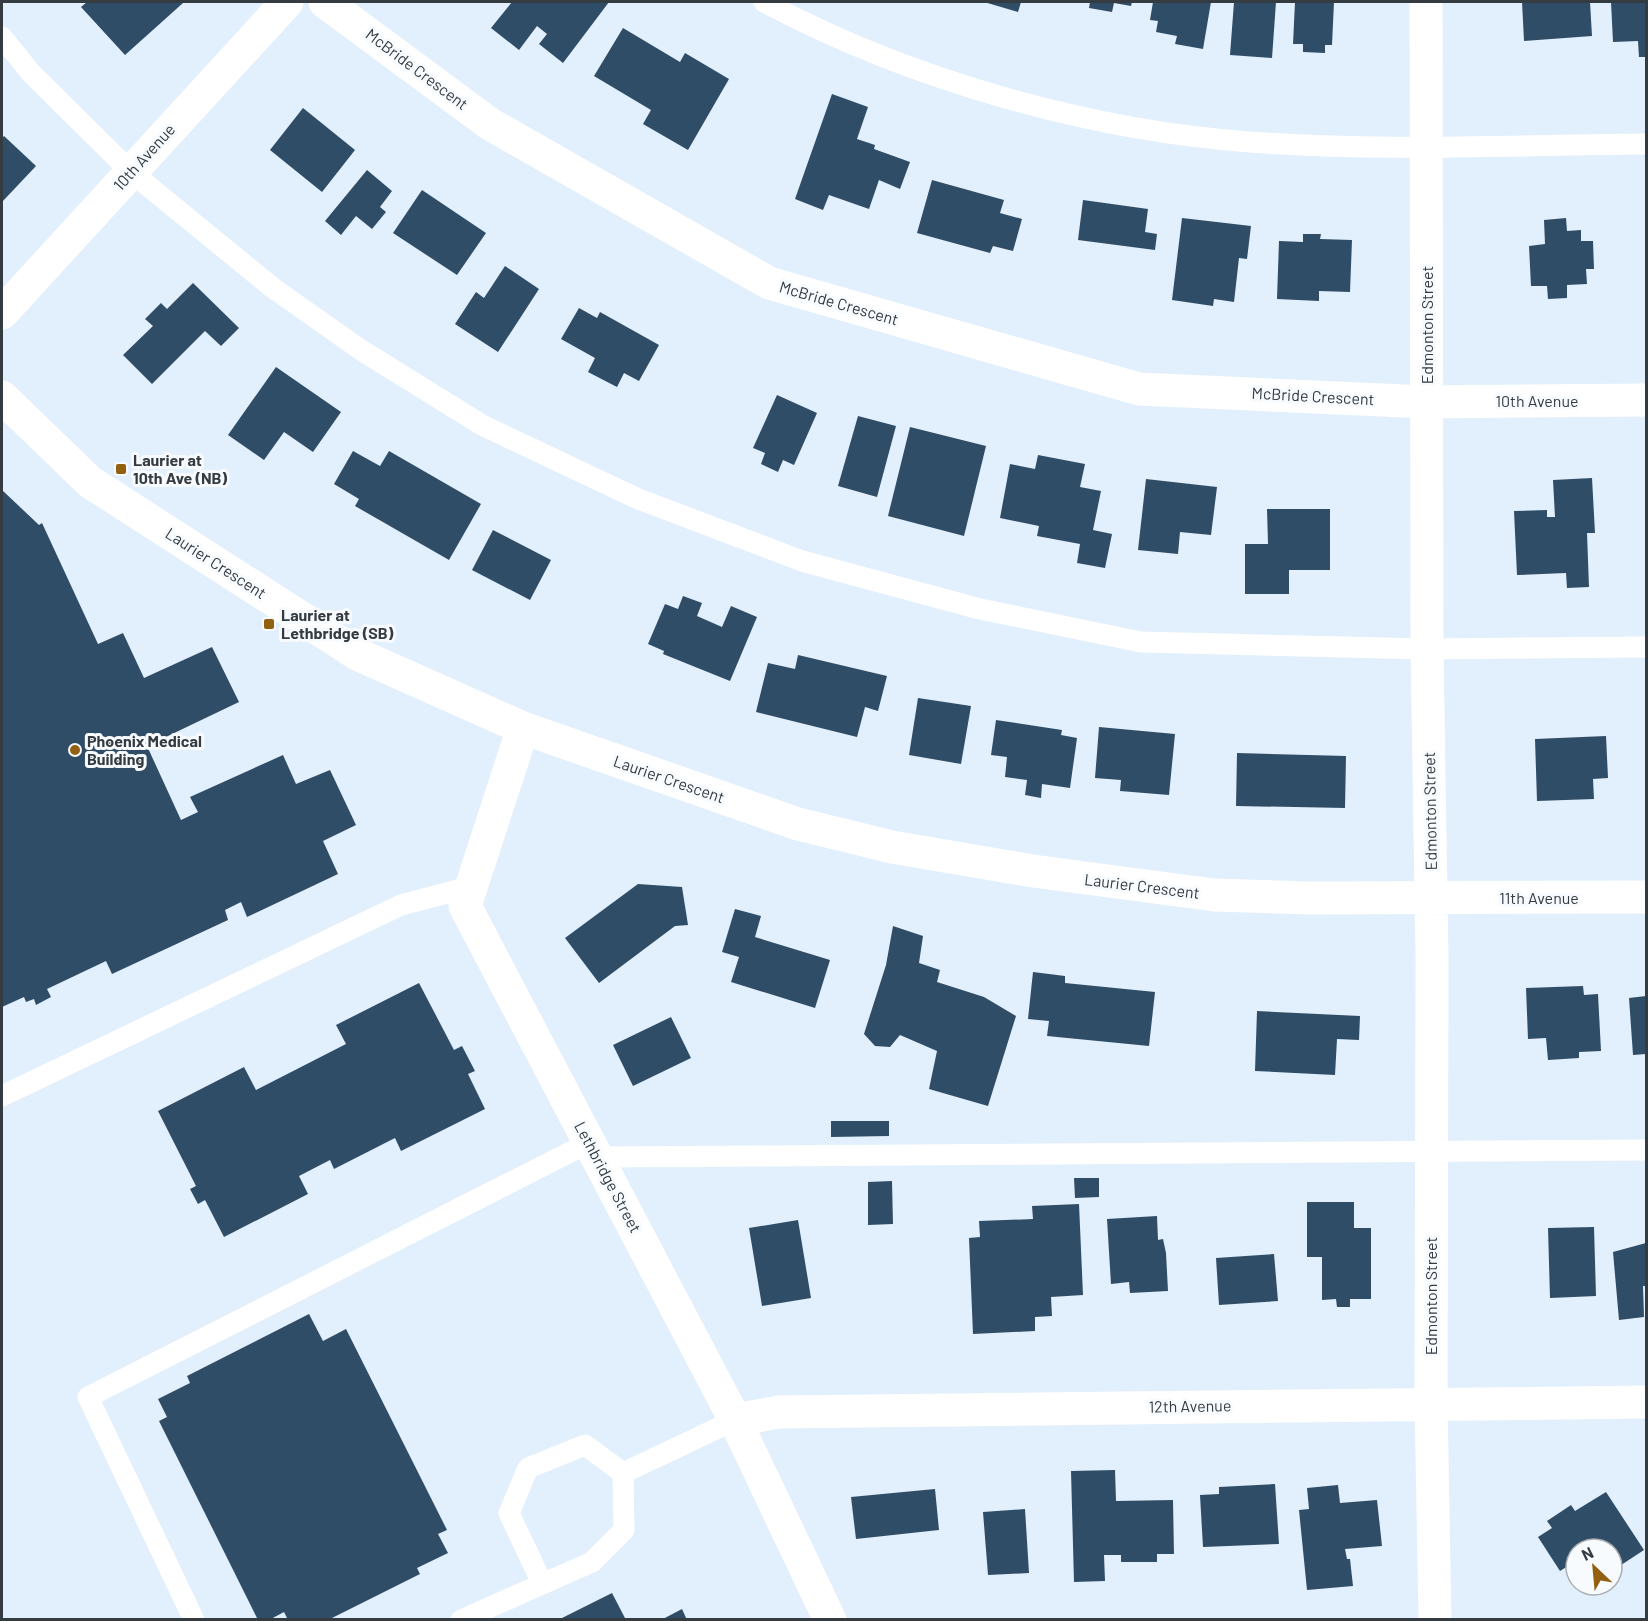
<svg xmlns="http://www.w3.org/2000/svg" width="1648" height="1621" font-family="Barlow,sans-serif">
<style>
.building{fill:#304d67}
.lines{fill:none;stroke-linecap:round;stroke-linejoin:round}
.service{stroke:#fff;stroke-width:21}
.minor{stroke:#fff;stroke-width:33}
.tertiary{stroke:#fff;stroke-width:33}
.poi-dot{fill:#936012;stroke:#f8fbfe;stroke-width:2}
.labels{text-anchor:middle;stroke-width:6;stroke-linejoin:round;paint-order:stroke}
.street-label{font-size:16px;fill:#343b41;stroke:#f8fbfe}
.poi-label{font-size:16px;font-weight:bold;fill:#343b41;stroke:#f8fbfe;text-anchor:start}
</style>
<rect width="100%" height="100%" fill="#e2effc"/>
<path class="building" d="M87,2H181L183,3L125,55L81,7Z
M512,2H609L563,63L539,44L547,34L537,26L519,50L491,28Z
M984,2H1021L1018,12Z
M1090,2H1132L1131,6L1114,3L1112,12L1089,8Z
M1153,2H1211L1203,49L1175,44L1177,36L1156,32L1158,21L1150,20Z
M1234,2H1276L1272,58L1230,55Z
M1295,2H1334L1332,45H1325V53L1303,52V44H1293Z
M1522,2H1590L1592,36L1524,41Z
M1611,2H1646V57H1639L1638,41L1613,42Z
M623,28L680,62L685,53L729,79L688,150L643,124L651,110L594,76Z
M832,94L868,107L857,139L875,145L874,149L910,162L900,189L879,180L869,209L829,195L823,210L795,199Z
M303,108L355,150L322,192L270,150Z
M4,136L36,166L2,202V138Z
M367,170L392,191L380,207L386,212L372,229L356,216L341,235L325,221Z
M932,180L1004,200L1000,213L1022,219L1013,251L993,246L990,253L917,233Z
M422,190L486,233L457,275L393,233Z
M1083,200L1148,209L1145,232L1157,234L1155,250L1078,240Z
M1182,218L1251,226L1247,259L1239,258L1234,302L1214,299L1213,306L1172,300Z
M1566,218L1567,231L1581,230V241H1593L1594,269H1586L1587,284L1567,285V298L1548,299L1547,286H1531L1529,246L1545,244L1544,220Z
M1303,234H1321L1320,239L1352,240L1350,292L1319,291V301L1277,299L1279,241L1303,242Z
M505,266L539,289L498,352L455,324L476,292L484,298Z
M193,283L239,328L221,346L205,331L152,384L123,355L153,326L145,319L161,303L167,309Z
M579,308L597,318L600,312L659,345L639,381L624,373L617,387L588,372L595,358L561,339Z
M276,367L341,412L313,452L284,432L264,460L228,435Z
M777,395L817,413L794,465L783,460L778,472L761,464L765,453L753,448Z
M858,416L896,426L877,497L838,486Z
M910,427L986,446L964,536L888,516Z
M353,451L380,466L389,451L481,504L449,560L355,506L359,499L334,484Z
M1038,455L1085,464L1080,487L1101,491L1093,530L1112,534L1105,568L1077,563L1080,544L1037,536L1039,526L1000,518L1010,464L1035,469Z
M1592,478L1595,533H1587L1589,587L1567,588L1566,573L1517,575L1514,511L1547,510V517H1555L1553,480Z
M1146,479L1217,487L1211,535L1180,532L1178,554L1138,550Z
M2,490L39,525L42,523L98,644L123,633L144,678L212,647L239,702L147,746L181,820L198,812L190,797L283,755L296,784L330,770L356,825L323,841L338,874L247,917L241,902L225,910L228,920L112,974L106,961L47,989L51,997L36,1005L34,999L26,1002L24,997L2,1007Z
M1267,509H1330V570H1289V594H1245V544H1268Z
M493,530L551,560L530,600L472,570Z
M683,596L702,603L697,616L722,627L731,606L757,617L730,681L663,654L664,651L648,644L665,604L678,609Z
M798,655L887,676L878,711L865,707L857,737L756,712L768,663L795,669Z
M918,698L971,706L961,764L909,755Z
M996,720L1062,730L1061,735L1077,738L1070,788L1042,784L1041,798L1025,795L1027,780L1005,777L1007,757L991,755Z
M1099,727L1175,734L1169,795L1120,791L1121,780L1095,778Z
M1606,736L1608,778L1593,779L1594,799L1537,801L1535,739Z
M1237,753L1346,756L1345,808L1236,806Z
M638,884L682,887L688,925L675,926L599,983L565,938Z
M735,909L761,916L755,937L830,960L815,1008L731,982L739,957L722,952Z
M893,926L923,936L919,963L940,970L937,982L984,997L1016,1016L988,1106L929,1089L937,1051L900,1035L890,1047L875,1046L864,1034L886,965Z
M1033,972L1065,976V983L1155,992L1149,1046L1047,1036L1049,1021L1028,1019Z
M419,983L454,1050L462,1046L475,1071L468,1074L485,1109L401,1151L395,1138L334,1169L330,1160L299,1176L308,1194L224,1237L205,1200L198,1204L190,1189L196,1186L158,1111L244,1067L256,1090L346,1044L336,1025Z
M1583,986L1584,995L1598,994L1601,1051L1579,1052V1058L1548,1060L1546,1038L1528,1039L1526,988Z
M1646,996V1054L1633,1055L1629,998Z
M1257,1011L1360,1016L1359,1040L1337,1039L1335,1075L1255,1071Z
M671,1017L691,1058L633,1086L613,1045Z
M831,1121H889V1136L831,1137Z
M1074,1178H1099V1197L1075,1198Z
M892,1181L893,1224L868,1225V1182Z
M1307,1202H1354V1228H1371V1299H1350V1307H1337L1336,1299L1322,1300V1257H1307Z
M1079,1204L1083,1295L1051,1297L1052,1316L1035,1317V1331L973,1334L969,1238L980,1237L979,1221L1033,1219L1032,1206Z
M1157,1216L1158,1240L1163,1239L1166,1253L1168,1291L1130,1293L1129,1282L1111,1284L1107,1219Z
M798,1220L811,1298L762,1306L749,1228Z
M1594,1227L1596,1296L1550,1298L1548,1228Z
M1646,1243V1286H1643L1644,1317L1619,1320L1613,1252Z
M1274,1254L1278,1301L1219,1305L1216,1258Z
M309,1314L323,1341L346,1329L447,1530L438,1534L448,1553L417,1568L420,1574L328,1620H288L284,1612L269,1620H258L159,1421L167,1417L158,1399L190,1383L187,1376Z
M1115,1470L1116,1501L1173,1500L1174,1554H1157V1562H1121V1555H1104L1105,1581L1074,1582L1071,1471Z
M1275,1484L1279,1544L1203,1547L1200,1495L1219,1494V1487Z
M1338,1485L1340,1503L1377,1500L1382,1546L1345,1549L1347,1559H1350L1353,1586L1307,1590L1299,1510L1309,1509L1307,1488Z
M935,1489L939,1530L856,1539L851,1497Z
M1606,1492L1644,1550L1612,1571V1549H1576V1561L1560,1571L1538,1537L1552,1528L1547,1521L1571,1505L1575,1511Z
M1025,1509L1029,1573L988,1575L983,1512Z
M612,1593L626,1620H558Z
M682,1609L687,1620H661Z"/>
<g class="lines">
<path class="service" d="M764,2C909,79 1086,130 1250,142C1382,152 1515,145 1646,144
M2,37L31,73L131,172L273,288L361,350L482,425L636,498L802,561L980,609L1141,642L1427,649L1646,647
M2,1096L401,905L473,886
M598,1157L1646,1150
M542,1583L509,1513L528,1468L585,1445L623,1473
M194,1620L88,1397L590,1142
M461,1620L592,1562L624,1530L623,1473L735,1420"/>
<path class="minor" d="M325,2L490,124L769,283L1139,389L1427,402L1646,400
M1426,2L1427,649L1432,957L1431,1403L1435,1620
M2,397L90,482L359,655L523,728L798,824L892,847L1033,871L1214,895L1309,898L1646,897
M523,728L465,906L735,1420L830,1620
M735,1420L779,1412L1646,1402"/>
<path class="tertiary" d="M2,313L287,2"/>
</g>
<g class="poi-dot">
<rect x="115" y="463" width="12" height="12" rx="3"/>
<rect x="263" y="618" width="12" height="12" rx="3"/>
<circle cx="75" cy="750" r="6"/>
</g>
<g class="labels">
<g class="street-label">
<text transform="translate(417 69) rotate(37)" y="6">McBride Crescent</text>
<text transform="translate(144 157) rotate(-48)" y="6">10th Avenue</text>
<text transform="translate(839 303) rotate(16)" y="6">McBride Crescent</text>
<text transform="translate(1427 325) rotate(-90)" y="6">Edmonton Street</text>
<text transform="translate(1313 396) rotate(3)" y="6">McBride Crescent</text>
<text x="1537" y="407">10th Avenue</text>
<text transform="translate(216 563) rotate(33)" y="6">Laurier Crescent</text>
<text transform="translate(669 779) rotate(19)" y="6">Laurier Crescent</text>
<text transform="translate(1430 811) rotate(-91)" y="6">Edmonton Street</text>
<text transform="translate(1142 886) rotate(7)" y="6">Laurier Crescent</text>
<text x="1539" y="904">11th Avenue</text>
<text transform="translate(608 1177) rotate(62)" y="6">Lethbridge Street</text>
<text transform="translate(1431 1296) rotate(-90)" y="6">Edmonton Street</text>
<text transform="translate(1190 1406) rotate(-1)" y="6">12th Avenue</text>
</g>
<g class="poi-label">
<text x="133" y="466">Laurier at<tspan x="133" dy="18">10th Ave (NB)</tspan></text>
<text x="281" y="621">Laurier at<tspan x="281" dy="18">Lethbridge (SB)</tspan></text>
<text x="87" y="747">Phoenix Medical<tspan x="87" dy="18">Building</tspan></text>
</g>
</g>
<rect width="1648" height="1621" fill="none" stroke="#343b41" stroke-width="6"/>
<g transform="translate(1594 1567) rotate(334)"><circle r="28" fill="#f8fbfe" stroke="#aaaeb2" stroke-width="1.5"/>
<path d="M0-4.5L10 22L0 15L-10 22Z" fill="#936012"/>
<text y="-9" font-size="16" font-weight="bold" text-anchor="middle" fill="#343b41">N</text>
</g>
</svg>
